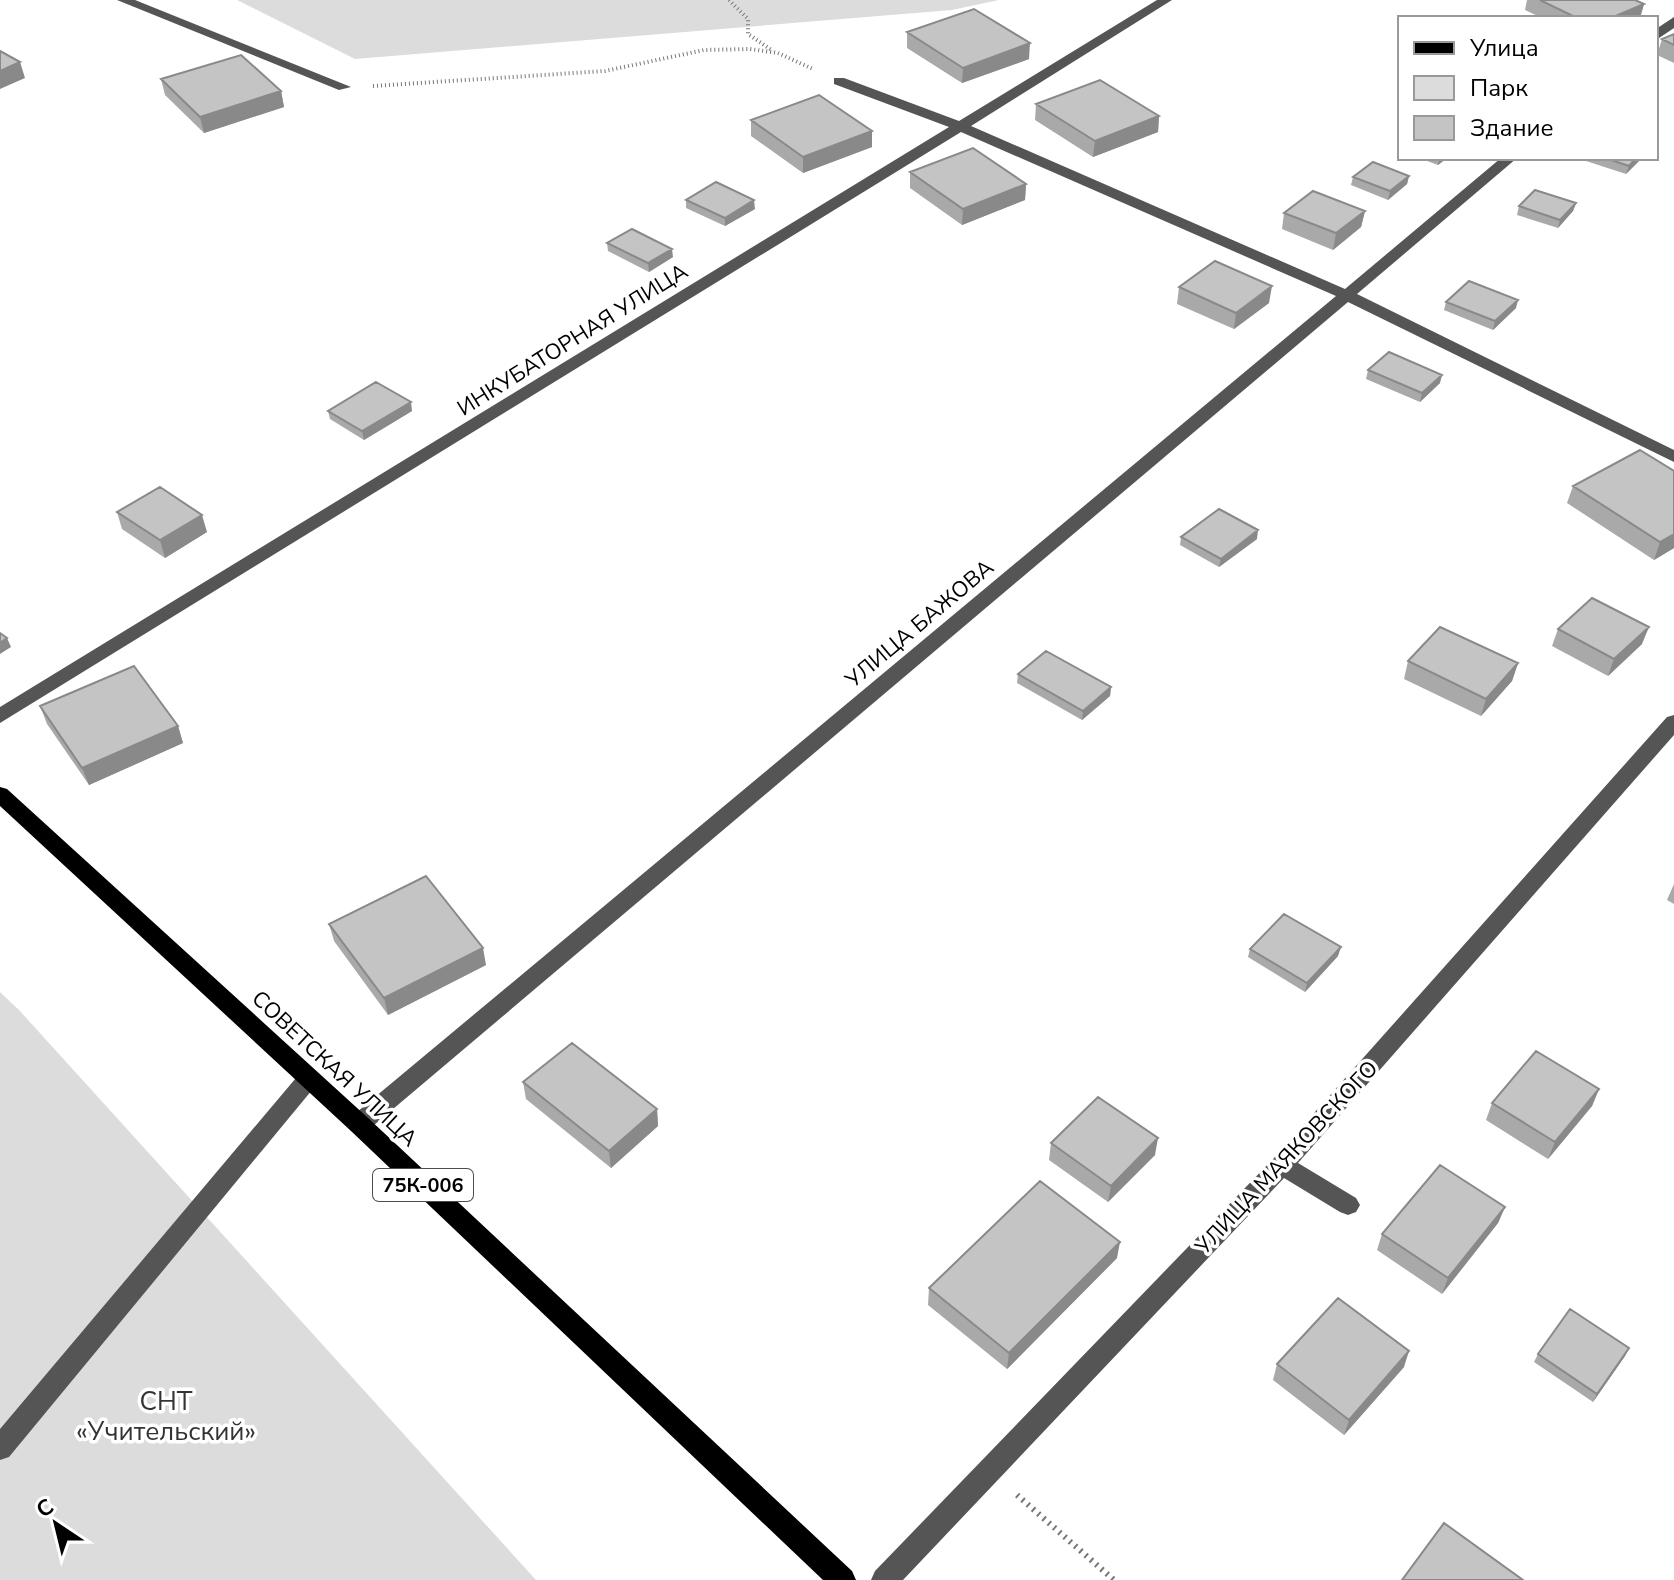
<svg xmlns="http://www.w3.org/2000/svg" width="1674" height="1580" font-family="'Nunito Sans',sans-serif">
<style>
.green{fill:#dcdcdc}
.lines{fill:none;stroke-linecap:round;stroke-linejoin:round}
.path-far1{stroke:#777;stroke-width:4;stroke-dasharray:1 3;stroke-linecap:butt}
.path{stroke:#777;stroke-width:6;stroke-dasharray:2 5;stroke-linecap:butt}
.minor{fill:#555;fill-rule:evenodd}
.major{fill:#000;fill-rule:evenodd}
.wall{fill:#a9a9a9}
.shaded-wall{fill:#898989}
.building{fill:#c4c4c4;stroke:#898989;stroke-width:2}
.labels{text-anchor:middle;stroke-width:7;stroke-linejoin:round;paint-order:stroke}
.shield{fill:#fff;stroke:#4c4c4c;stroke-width:2}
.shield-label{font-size:20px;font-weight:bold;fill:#000}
.street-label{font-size:22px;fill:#000;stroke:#fff}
.near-park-label{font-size:26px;fill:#333;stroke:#fff}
</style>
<rect width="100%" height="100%" fill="#fff"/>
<path class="green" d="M237,0H999L952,10L355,59Z
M0,992L19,1010L536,1580H0Z"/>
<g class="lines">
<path class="path-far1" d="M729,0L748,19V34L773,51
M373,86L605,71L704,50L750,49L778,53L813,69"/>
<path class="path" d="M1017,1495L1114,1580"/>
<path class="minor" d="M117,0H135L351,87L339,90Z
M1157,0H1172L971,126L1345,289L1501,158H1517L1357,294L1674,450V462L1348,302L367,1131L359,1133L351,1131L348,1124L351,1117L1336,296L961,132L0,723V707L949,127L834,84V78H844L959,121Z
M1674,17V28L1656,40V29Z
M1674,715V735L1298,1163L1356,1198L1360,1205L1356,1212L1348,1215L1340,1212L1284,1178L903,1580H871L875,1571L1274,1158L1667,717Z
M309,1069L317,1072L320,1078L317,1084L9,1457L0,1460V1429L301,1072Z"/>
<path class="major" d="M0,787L7,789L367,1117L852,1571L856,1580H823L351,1131L0,806Z"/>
</g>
<path class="wall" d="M1527,0H1635L1644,4L1640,18H1542L1525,10Z
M907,32L1029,59L962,83L907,48Z
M1674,34V63L1657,55L1662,39Z
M161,79L281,91L284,107L204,133L165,95Z
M1036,104L1159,116L1158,132L1093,157L1035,120Z
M751,120L872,147L803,173L751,136Z
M1419,158H1447L1438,165Z
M1583,158H1642L1626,174L1583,160Z
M910,172L1026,184L1025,200L962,225L910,188Z
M1409,176L1407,184L1388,200L1351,185L1353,177Z
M686,200L755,209L725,226L686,208Z
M1576,203L1573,211L1558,228L1517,215L1519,206Z
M1365,211L1361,227L1333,250L1282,229L1284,213Z
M607,243L673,257L649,272L608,251Z
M1179,287L1269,303L1234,329L1177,304Z
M1446,302L1516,308L1493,330L1444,310Z
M1368,370L1440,383L1420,402L1366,379Z
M328,411H412L364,440L330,419Z
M1674,471V548L1654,560L1567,503L1573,486Z
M117,512L207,532L165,558L122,529Z
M1181,537L1257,539L1219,567L1180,545Z
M1558,629L1642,644L1608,676L1552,646Z
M1408,661L1518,663L1512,681L1481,716L1404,679Z
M1018,674L1111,687L1110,696L1082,720L1017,683Z
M40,706L178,726L183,743L89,785L47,724Z
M1674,884V904L1667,900Z
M329,924L486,965L388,1015L334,941Z
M1250,949L1338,956L1305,992L1248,957Z
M523,1082L657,1109L658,1126L611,1168L526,1099Z
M1599,1089L1592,1106L1548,1159L1486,1120L1492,1103Z
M1051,1143L1155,1155L1108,1202L1049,1160Z
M1505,1207L1498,1223L1442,1294L1377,1250L1382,1234Z
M1117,1258L1007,1369L928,1305L929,1288Z
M1538,1354L1625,1356L1593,1402L1534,1362Z
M1277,1364L1404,1367L1344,1435L1273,1380Z"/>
<path class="shaded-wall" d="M1644,4L1640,18H1611Z
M1030,43L1029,59L962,83L963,68Z
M20,62L25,78L0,89V71Z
M281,91L284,107L204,133L200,117Z
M1159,116L1158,132L1093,157L1095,141Z
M872,131V147L803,173V157Z
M1439,158H1447L1438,165Z
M1636,158H1642L1626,174L1629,166Z
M1409,176L1407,184L1388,200L1390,191Z
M1026,184L1025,200L962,225L963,209Z
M754,200L755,209L725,226V218Z
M1576,203L1573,211L1558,228L1560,220Z
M1365,211L1361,227L1333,250L1336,233Z
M672,249L673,257L649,272L648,263Z
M1272,286L1269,303L1234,329L1236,313Z
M1518,300L1516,308L1493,330L1495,321Z
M1442,375L1440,383L1420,402L1422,393Z
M411,402L412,411L364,440L362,431Z
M202,515L207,532L165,558L160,540Z
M1258,530L1257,539L1219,567L1221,559Z
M1674,534V548L1654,560L1660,542Z
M1649,627L1642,644L1608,676L1614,659Z
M7,638L11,647L0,654V643Z
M1518,663L1512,681L1481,716L1486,699Z
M1111,687L1110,696L1082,720L1083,711Z
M178,726L183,743L89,785L82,768Z
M1341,947L1338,956L1305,992L1307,983Z
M483,948L486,965L388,1015L384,998Z
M1599,1089L1592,1106L1548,1159L1555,1142Z
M657,1109L658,1126L611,1168L609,1151Z
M1158,1138L1155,1155L1108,1202L1111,1186Z
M1505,1207L1498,1223L1442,1294L1448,1278Z
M1120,1242L1117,1258L1007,1369L1009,1353Z
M1629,1348L1625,1356L1593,1402L1597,1394Z
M1409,1351L1404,1367L1344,1435L1349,1420Z"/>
<path class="building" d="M1540,0H1635L1644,4L1611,18H1577Z
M974,9L1030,43L963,68L907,32Z
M1674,34V45L1662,39Z
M0,51L20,62L0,71Z
M241,55L281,91L200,117L161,79Z
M1100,80L1159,116L1095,141L1036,104Z
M819,95L872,131L803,157L751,120Z
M973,148L1026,184L963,209L910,172Z
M1605,158H1636L1629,166Z
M1373,162L1409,176L1390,191L1353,177Z
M716,182L754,200L725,218L686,200Z
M1535,190L1576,203L1560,220L1519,206Z
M1313,191L1365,211L1336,233L1284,213Z
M632,229L672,249L648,263L607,243Z
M1215,261L1272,286L1236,313L1179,287Z
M1469,281L1518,300L1495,321L1446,302Z
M1389,352L1442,375L1422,393L1368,370Z
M376,382L411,402L362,431L328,411Z
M1640,450L1674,471V534L1660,542L1573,486Z
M160,487L202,515L160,540L117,512Z
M1219,509L1258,530L1221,559L1181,537Z
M1592,598L1649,627L1614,659L1558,629Z
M1440,627L1518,663L1486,699L1408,661Z
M0,633L7,638L0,643Z
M1046,651L1111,687L1083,711L1018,674Z
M134,666L178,726L82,768L40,706Z
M426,876L483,948L384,998L329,924Z
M1284,914L1341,947L1307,983L1250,949Z
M572,1043L657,1109L609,1151L523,1082Z
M1536,1051L1599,1089L1555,1142L1492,1103Z
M1098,1097L1158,1138L1111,1186L1051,1143Z
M1440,1165L1505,1207L1448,1278L1382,1234Z
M1040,1181L1120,1242L1009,1353L929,1288Z
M1338,1298L1409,1351L1349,1420L1277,1364Z
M1570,1309L1629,1348L1597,1394L1538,1354Z
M1444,1523L1523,1580H1402Z"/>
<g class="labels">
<rect class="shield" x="373" y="1169" width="100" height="32" rx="6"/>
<g class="shield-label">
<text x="423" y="1192">75К-006</text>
</g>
<g class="street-label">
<text transform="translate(572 339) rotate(-32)" y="8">ИНКУБАТОРНАЯ УЛИЦА</text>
<text transform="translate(919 623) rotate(-40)" y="8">УЛИЦА БАЖОВА</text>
<text transform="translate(335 1068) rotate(43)" y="8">СОВЕТСКАЯ УЛИЦА</text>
<text transform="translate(1286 1157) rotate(-47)" y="8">УЛИЦА МАЯКОВСКОГО</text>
</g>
<g class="near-park-label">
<text x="166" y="1410">СНТ<tspan x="166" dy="30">«Учительский»</tspan></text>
</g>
</g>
<rect x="1398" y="16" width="260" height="144" fill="#ffffff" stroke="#999999" stroke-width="2"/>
<rect x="1414" y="42" width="40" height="12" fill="#000000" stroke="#999999" stroke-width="2"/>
<text x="1470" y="56" font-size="24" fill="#000000">Улица</text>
<rect x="1414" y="76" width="40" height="24" fill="#dcdcdc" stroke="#999999" stroke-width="2"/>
<text x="1470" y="96" font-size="24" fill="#000000">Парк</text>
<rect x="1414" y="116" width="40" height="24" fill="#c4c4c4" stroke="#999999" stroke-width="2"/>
<text x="1470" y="136" font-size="24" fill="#000000">Здание</text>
<g transform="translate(56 1524) rotate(325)" stroke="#ffffff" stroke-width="6" paint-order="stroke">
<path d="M0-6L14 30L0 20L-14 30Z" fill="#000000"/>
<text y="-12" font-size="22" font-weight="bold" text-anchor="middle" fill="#000000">С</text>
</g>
</svg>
